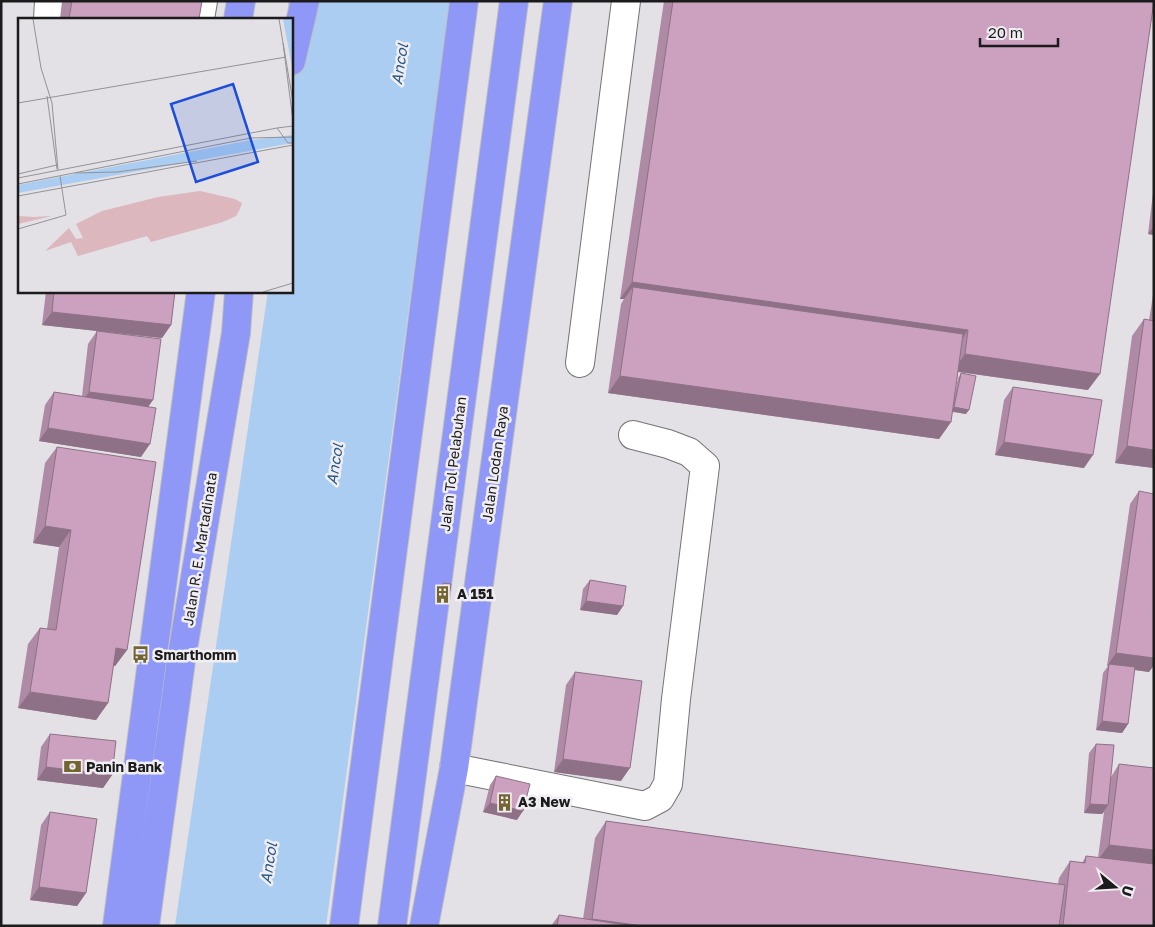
<svg xmlns="http://www.w3.org/2000/svg" width="1155" height="927" font-family="'Golos Text',sans-serif">
<style>
.water{fill:#aacdf1}
.lines{fill:none;stroke-linecap:round;stroke-linejoin:round}
.minor-casing{stroke:#757376;stroke-width:30}
.highway-casing{stroke:#bfbfbf;stroke-width:30}
.minor{stroke:#fff;stroke-width:28}
.highway{stroke:#8f97f7;stroke-width:28}
.wall{fill:#af8aa4}
.shaded-wall{fill:#8e7186}
.building{fill:#cba1bf;stroke:#8e7186}
.labels{text-anchor:middle;stroke-width:5;stroke-linejoin:round;paint-order:stroke}
.street-label{font-size:14px;fill:#1b1b1c;stroke:#f0eef2}
.poi-label{font-size:14px;font-weight:bold;fill:#1b1b1c;stroke:#f0eef2;text-anchor:start}
.water-label{font-size:15px;font-style:italic;fill:#275887;stroke:#f0eef2}
.inset-road{fill:none;stroke:#939295;stroke-width:1}
.view{fill:#1d4ed8;fill-opacity:0.15;stroke:#1d4ed8;stroke-width:2.5}
.inset-edge{fill:none;stroke:#1b1b1c;stroke-width:2.5}
</style>
<rect width="100%" height="100%" fill="#e3e1e5"/>
<path class="water" d="M288,1H450L326,926H175L268,291H291V19H288Z"/>
<g class="lines">
<defs>
<path id="minor" d="M48,19L49,1
M200,19L203,1
M580,363L626,1
M454,768L645,806L660,798L668,784L676,699L705,466L689,452L668,444L633,435"/>
<path id="highway" d="M238,19L241,1
M291,61L305,1
M117,926L201,291
M145,926L181,661L236,333L239,291
M344,926L464,1
M392,926L514,1
M424,926L454,768L558,1"/>
</defs>
<use href="#minor" class="minor-casing"/>
<use href="#highway" class="highway-casing"/>
<use href="#minor" class="minor"/>
<use href="#highway" class="highway"/>
</g>
<path class="wall" d="M62,1H202L199,19H60Z
M664,1H1154L1088,390L958,372L955,394L958,378L961,373L966,414L952,412L951,422L939,439L608,393L621,304L624,299H620Z
M1154,185V235L1148,234Z
M1154,289V468L1115,463L1132,336L1144,319L1149,320Z
M46,291H175L171,325L162,338L42,325Z
M97,331L149,407L141,457L39,441L45,405L54,392L82,396L88,344Z
M1013,387L1084,468L995,455L1004,400Z
M57,447L127,650L115,666H113L108,703L96,720L18,708L28,644L40,628L47,629L59,547L33,543L45,463Z
M1139,491L1154,658V669V665L1149,672L1134,670L1128,724L1122,733L1096,730L1103,673L1108,666H1107L1130,504Z
M590,580L623,606L617,615L580,610L583,589Z
M443,583L449,595L445,600L438,598L439,587Z
M575,672L621,781L554,772L566,685Z
M50,734L112,775L103,788L37,780L41,747Z
M1096,744L1111,777L1119,764L1154,926H551L559,915L583,919L595,838L606,821L1058,884L1059,878L1070,861L1082,863L1086,856L1098,858L1104,812L1102,814L1084,813L1089,753Z
M496,776L517,820L483,812L490,785Z
M50,812L86,893L77,906L30,900L41,825Z"/>
<path class="shaded-wall" d="M1154,226V235L1148,234Z
M632,282L968,330L957,347L633,287L624,299H620Z
M52,312L171,325L162,338L42,325Z
M965,354L1100,374L1088,390L953,371Z
M620,376L951,422L939,439L608,393Z
M89,392L153,400L144,413L80,405Z
M954,407L969,410L966,414L951,411Z
M48,428L150,444L141,457L39,441Z
M1004,442L1093,455L1084,468L995,455Z
M1127,446L1154,450V468L1115,463Z
M45,526L71,530L59,547L33,543Z
M441,594L449,595L445,600L438,598Z
M586,601L623,606L617,615L580,610Z
M116,648L127,650L115,666L104,665Z
M1116,653L1154,658V665L1149,672L1109,666V664L1107,666Z
M30,692L108,703L96,720L18,708Z
M1102,721L1128,724L1122,733L1096,730Z
M563,759L630,768L621,781L554,772Z
M46,767L112,775L103,788L37,780Z
M490,803L523,811L517,820L483,812Z
M1090,804L1108,805L1102,814L1084,813Z
M1109,845L1154,850V868L1097,861Z
M39,887L86,893L77,906L30,900Z
M592,919L643,926H587Z"/>
<path class="building" d="M72,1H202L199,19H69Z
M673,1H1154L1100,374L965,354L968,330L632,282Z
M633,287L963,334L951,422L620,376Z
M54,291H175L171,325L52,312Z
M1144,319L1154,321V450L1127,446Z
M97,331L161,339L153,400L89,392Z
M961,373L976,376L969,410L954,407Z
M1013,387L1102,400L1093,455L1004,442Z
M54,392L156,408L150,444L48,428Z
M57,447L156,462L127,650L116,648L108,703L30,692L40,628L56,630L71,530L45,526Z
M1139,491L1154,494V658L1116,653Z
M590,580L626,586L623,606L586,601Z
M443,583L451,584L449,595L441,594Z
M1109,664L1135,667L1128,724L1102,721Z
M575,672L642,681L630,768L563,759Z
M50,734L116,741L112,775L46,767Z
M1096,744L1114,745L1108,805L1090,804Z
M1119,764L1154,768V850L1109,845Z
M496,776L530,784L523,811L490,803Z
M50,812L97,819L86,893L39,887Z
M606,821L1065,885L1059,926H643L592,919Z
M1086,856L1154,864V926H1063L1070,861L1085,863Z
M559,915L633,926H557Z"/>
<defs>
<symbol id="building-bare" viewBox="-9 -9 18 18"><path d="M-4-6H4V6H1V3H-1V6H-4ZM-2.5-4.3h1.7v1.8h-1.7ZM.8-4.3h1.7v1.8H.8ZM-2.5-1h1.7V.8h-1.7ZM.8-1h1.7V.8H.8Z" fill="#736431" stroke="#f0eef2" stroke-width="2.5" paint-order="stroke"/></symbol>
<symbol id="bus-bare" viewBox="-9 -9 18 18"><path d="M-5-6H5V4H4V6H2V4H-2V6H-4V4H-5ZM-3.5-4V0h7V-4ZM-3.5 1.2v1.5H-2V1.2ZM2 1.2v1.5H3.5V1.2Z" fill="#736431" stroke="#f0eef2" stroke-width="2.5" paint-order="stroke"/></symbol>
<symbol id="bank-bare" viewBox="-9 -9 18 18"><path d="M-6-4H6V4H-6ZM0-2.3a2.3 2.3 0 1 0 0 4.6a2.3 2.3 0 1 0 0-4.6Z" fill="#736431" stroke="#f0eef2" stroke-width="2.5" paint-order="stroke"/></symbol>
</defs>
<g fill-rule="evenodd">
<use href="#building-bare" x="430" y="582" width="25" height="25"/>
<use href="#bus-bare" x="128" y="642" width="25" height="25"/>
<use href="#bank-bare" x="60" y="754" width="25" height="25"/>
<use href="#building-bare" x="492" y="790" width="25" height="25"/>
</g>
<g class="labels">
<g class="street-label">
<text transform="translate(453 464) rotate(-83)" y="5">Jalan Tol Pelabuhan</text>
<text transform="translate(495 464) rotate(-82)" y="5">Jalan Lodan Raya</text>
<text transform="translate(200 549) rotate(-81)" y="5">Jalan R. E. Martadinata</text>
</g>
<g class="poi-label">
<text x="457" y="599">A 151</text>
<text x="154" y="660">Smarthomm</text>
<text x="86" y="772">Panin Bank</text>
<text x="518" y="807">A3 New</text>
</g>
<g class="water-label">
<text transform="translate(400 64) rotate(-81)" y="5">Ancol</text>
<text transform="translate(335 464) rotate(-81)" y="5">Ancol</text>
<text transform="translate(269 863) rotate(-81)" y="5">Ancol</text>
</g>
</g>
<g transform="translate(18 18)">
<rect width="275" height="275" fill="#e3e1e5"/>
<path d="M182,173L217,181L224,185L222,191L218,198L205,204L133,224L129,218L60,238L53,224L27,233L51,210L58,221L65,220L58,206L84,193L140,179ZM0,198L16,199L34,198L0,206Z" fill="#dcb7be"/>
<path d="M265,1H275V54ZM275,117V125L269,126L0,175V167L233,122Z" fill="#aacdf1"/>
<path class="inset-road" d="M15,1L23,50L34,85L40,152M261,1L275,84M265,25L275,103M29,78L39,151M0,85L268,39M259,110L275,108M57,155L99,154L179,143M0,156L39,147M0,160L259,110L270,125H275M0,166L233,120L275,119M0,178L275,127M0,211L48,197L42,158M245,274L275,265"/>
<path class="view" d="M215,66L240,144L178,164L153,86Z"/>
<rect width="275" height="275" class="inset-edge"/>
</g>
<rect width="1155" height="927" fill="none" stroke="#1b1b1c" stroke-width="5"/>
<g transform="translate(1115 887) rotate(108)" stroke="#f0eef2" stroke-width="4" paint-order="stroke">
<path d="M0-4L9 19L0 12L-9 19Z" fill="#1b1b1c"/>
<text y="-8" font-size="14" font-weight="bold" text-anchor="middle" fill="#1b1b1c">U</text>
</g>
<path d="M980 38v8h78v-8" fill="none" stroke="#1b1b1c" stroke-width="2.5"/>
<text x="988" y="38" font-size="15" fill="#1b1b1c" stroke="#f0eef2" stroke-width="4" paint-order="stroke">20 m</text>
</svg>
